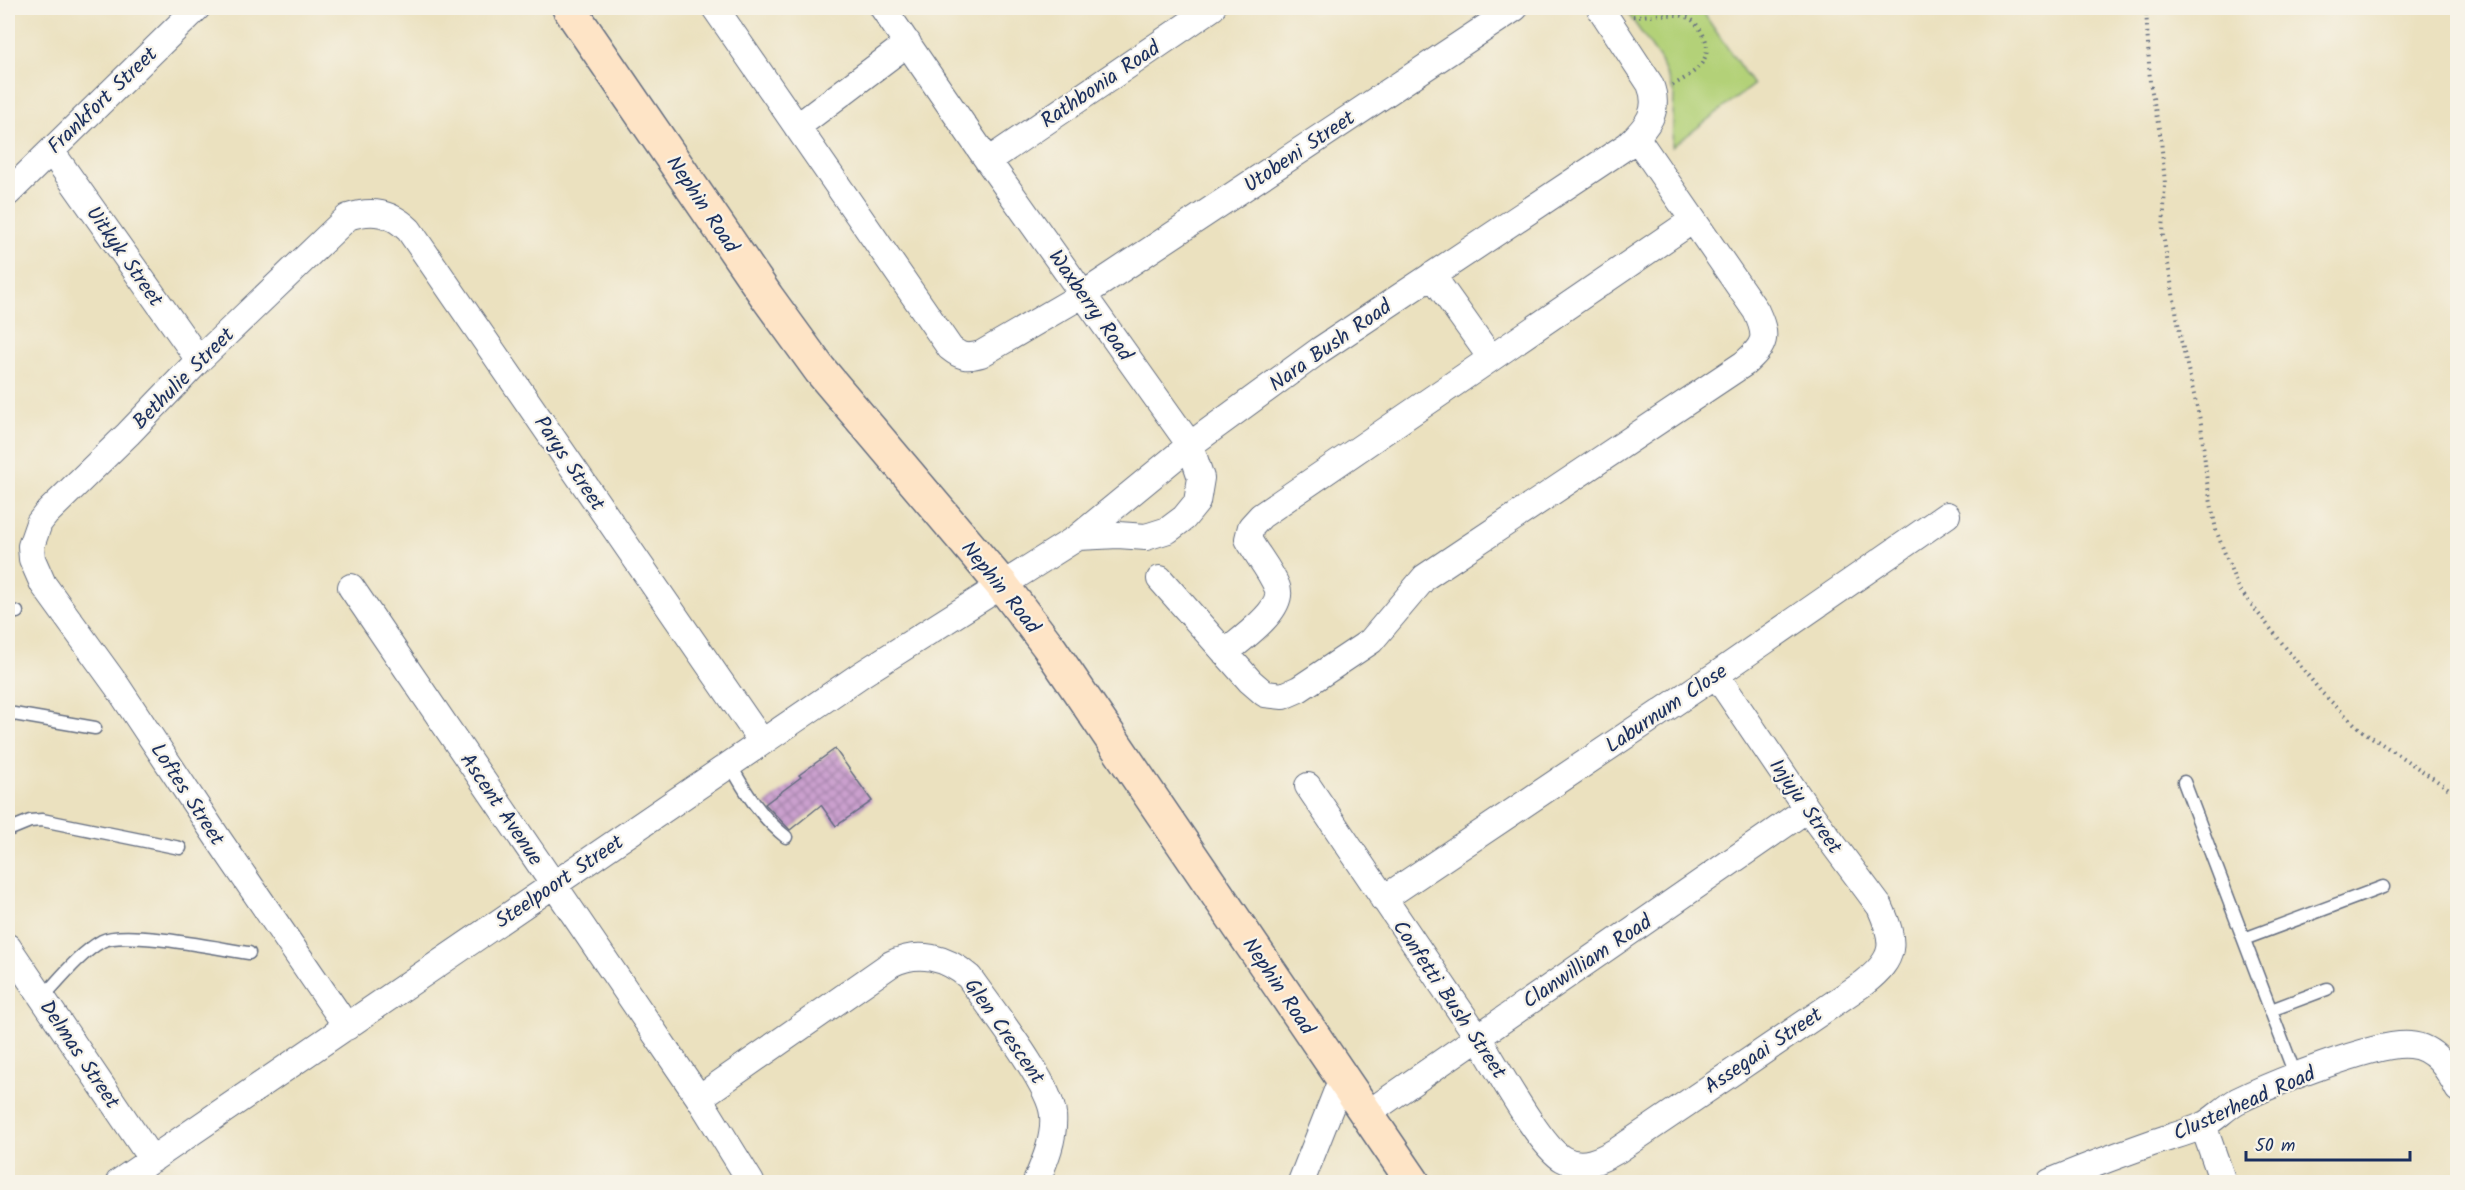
<svg xmlns="http://www.w3.org/2000/svg" width="2465" height="1190" font-family="Kalam,sans-serif">
<style>
.park{fill:#b3d178;stroke:#67806b;stroke-width:1.5}
.building{fill:url(#building-cross-hatch)}
.lines{fill:none;stroke-linecap:round;stroke-linejoin:round}
.lane-casing{stroke:#646d80;stroke-width:15}
.street-casing{stroke:#646d80;stroke-width:28}
.secondary-casing{stroke:#646d80;stroke-width:36}
.path{stroke:#646d80;stroke-width:4;stroke-dasharray:1.5 4.5;stroke-linecap:butt}
.lane{stroke:#fff;stroke-width:12}
.street{stroke:#fff;stroke-width:26}
.secondary{stroke:#fee4c6;stroke-width:33}
.labels{text-anchor:middle;stroke-width:4.5;stroke-linejoin:round;paint-order:stroke}
.street-label{font-size:21px;fill:#1b2f5e;stroke:#f7f3e8}
</style>
<defs>
<pattern id="building-cross-hatch" width="8" height="8" patternUnits="userSpaceOnUse" patternTransform="scale(1.5)"><rect width="8" height="8" fill="#cba0ce"/><path d="M0 0l8 8M0 8l8-8" fill="none" stroke="#a483aa"/></pattern>
</defs>
<rect width="100%" height="100%" fill="#f7f3e8"/>
<filter id="ink" filterUnits="userSpaceOnUse"><feTurbulence type="fractalNoise" baseFrequency=".0167" numOctaves="2"/><feDisplacementMap in="SourceGraphic" scale="12" xChannelSelector="R" yChannelSelector="G"/><feConvolveMatrix kernelMatrix="1 2 1 2 8 2 1 2 1" color-interpolation-filters="sRGB"/></filter>
<filter id="wash" filterUnits="userSpaceOnUse"><feTurbulence type="fractalNoise" baseFrequency=".008" numOctaves="4" result="noise"/><feDisplacementMap in="SourceGraphic" scale="24" xChannelSelector="R" yChannelSelector="G"/><feGaussianBlur stdDeviation="1.35" result="paint"/><feColorMatrix in="noise" values="0 0 0 0 0 0 0 0 0 0 0 0 0 0 0 0 0 1.4 0 .05"/><feComposite in="paint" operator="in"/></filter>
<g filter="url(#wash)">
<rect width="100%" height="100%" fill="#ebe1bf"/>
<path class="park" d="M1624,8H1700L1753,85L1672,147L1674,94L1660,59Z"/>
<g id="blocks">
<path class="building" d="M835,749L872,801L836,826L821,805L790,830L765,804L801,777L799,775Z"/>
</g>
</g>
<g filter="url(#ink)">
<use href="#blocks" fill-opacity="0" stroke="#646d80" stroke-width="1.5"/>
<g class="lines">
<defs>
<path id="lane" d="M8,611L17,612
M8,713L95,728
M730,764C745,792 761,817 786,837
M2184,782L2296,1077
M8,830L30,821L42,820L180,848
M2244,939L2383,887
M42,998C60,979 79,954 102,941C124,929 221,949 249,953
M2271,1010L2327,989"/>
<path id="street" d="M715,8L950,348C961,357 967,358 981,354L1084,294L1515,8
M883,8L988,161L1190,445L1201,478L1197,502L1184,518L1168,530L1146,537L1118,535L1078,537
M797,127L908,43
M51,151L199,360
M988,161L1212,8
M8,193L197,8
M1432,275L1491,358
M1160,579L1250,681L1265,694L1283,696L1299,689L1371,641L1425,577L1745,363C1766,344 1768,337 1756,311L1636,137
M351,587L699,1098L751,1182
M1225,653C1240,640 1286,609 1277,587C1270,570 1257,555 1248,539L1251,527L1261,516L1693,220
M1308,786C1364,870 1421,952 1477,1036C1495,1063 1539,1146 1563,1159C1582,1170 1601,1160 1618,1150L1864,983C1896,958 1896,943 1880,907L1807,809L1716,675
M1383,899L1716,675L1947,515
M8,947L152,1160
M347,1027L219,840L117,686L43,584L32,559L31,546L39,523L46,514L128,434L199,360L348,217C372,209 391,212 409,230L762,742
M699,1098L891,964C918,950 946,957 969,977C989,1006 1051,1084 1053,1115C1055,1138 1045,1161 1036,1182
M1367,1114L1807,809
M2203,1125L2223,1182
M119,1182L862,674L1078,537L1190,445L1320,350L1628,145C1647,127 1661,111 1650,84L1600,8
M1301,1182L1342,1078
M2050,1182C2083,1168 2118,1155 2152,1143C2169,1137 2188,1133 2204,1125C2216,1118 2225,1108 2237,1101C2269,1085 2377,1041 2410,1045C2435,1047 2448,1069 2458,1089"/>
<path id="secondary" d="M569,8L767,297L820,370L1002,585L1049,647L1413,1182"/>
</defs>
<use href="#lane" class="lane-casing"/>
<use href="#street" class="street-casing"/>
<use href="#secondary" class="secondary-casing"/>
<path class="path" d="M2146,8L2150,82L2161,139L2165,184L2163,235L2181,340L2201,424L2207,482L2216,530L2238,588L2322,693L2361,730L2458,795
M1633,16C1647,16 1678,12 1689,18C1696,22 1700,29 1704,36C1715,60 1692,75 1673,85"/>
<use href="#lane" class="lane"/>
<use href="#street" class="street"/>
<use href="#secondary" class="secondary"/>
</g>
</g>
<g class="labels">
<g class="street-label">
<text transform="translate(1100 84) rotate(-34)" y="7">Rathbonia Road</text>
<text transform="translate(102 100) rotate(-44)" y="7">Frankfort Street</text>
<text transform="translate(1299 151) rotate(-34)" y="7">Utobeni Street</text>
<text transform="translate(703 204) rotate(56)" y="7">Nephin Road</text>
<text transform="translate(125 256) rotate(55)" y="7">Uitkyk Street</text>
<text transform="translate(1091 305) rotate(55)" y="7">Waxberry Road</text>
<text transform="translate(1330 345) rotate(-35)" y="7">Nara Bush Road</text>
<text transform="translate(183 378) rotate(-45)" y="7">Bethulie Street</text>
<text transform="translate(570 463) rotate(56)" y="7">Parys Street</text>
<text transform="translate(1001 587) rotate(51)" y="7">Nephin Road</text>
<text transform="translate(1666 708) rotate(-34)" y="7">Laburnum Close</text>
<text transform="translate(188 794) rotate(57)" y="7">Loftes Street</text>
<text transform="translate(1806 806) rotate(55)" y="7">Injuju Street</text>
<text transform="translate(502 809) rotate(56)" y="7">Ascent Avenue</text>
<text transform="translate(559 881) rotate(-34)" y="7">Steelpoort Street</text>
<text transform="translate(1587 961) rotate(-34)" y="7">Clanwilliam Road</text>
<text transform="translate(1279 986) rotate(56)" y="7">Nephin Road</text>
<text transform="translate(1450 999) rotate(56)" y="7">Confetti Bush Street</text>
<text transform="translate(1005 1031) rotate(55)" y="7">Glen Crescent</text>
<text transform="translate(1763 1050) rotate(-34)" y="7">Assegaai Street</text>
<text transform="translate(80 1054) rotate(56)" y="7">Delmas Street</text>
<text transform="translate(2244 1103) rotate(-24)" y="7">Clusterhead Road</text>
</g>
</g>
<rect width="2465" height="1190" fill="none" stroke="#f7f3e8" stroke-width="30"/>
<path d="M2246 1151v9h164v-9" fill="none" stroke="#1b2f5e" stroke-width="3"/>
<text x="2255" y="1151" font-size="18" fill="#1b2f5e" stroke="#f7f3e8" stroke-width="4.5" paint-order="stroke">50 m</text>
</svg>
